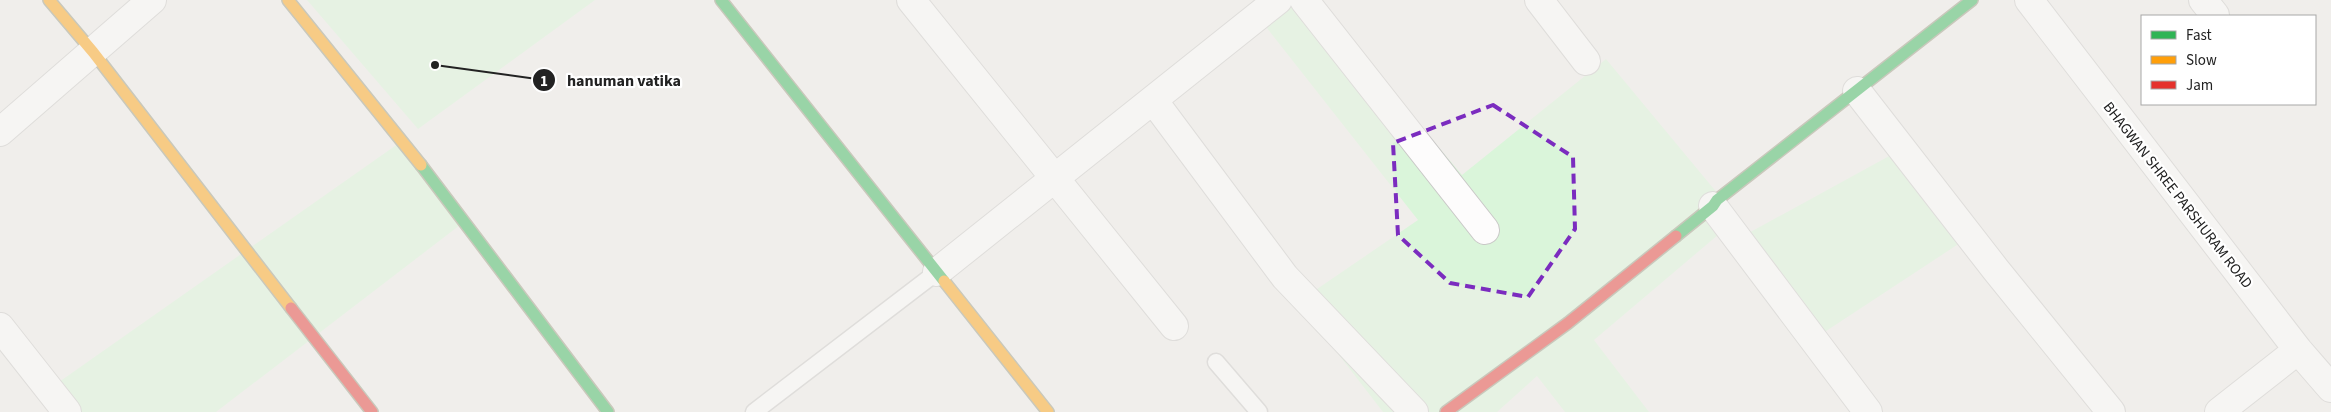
<svg xmlns="http://www.w3.org/2000/svg" width="2331" height="412" font-family="'Source Sans 3',sans-serif">
<style>
.park{fill:#daf5da}
.lines{fill:none;stroke-linecap:round;stroke-linejoin:round}
.lane-casing{stroke:#c9c8c7;stroke-width:19}
.street-casing{stroke:#c9c8c7;stroke-width:30}
.fast-casing{stroke:#999a82;stroke-width:14}
.slow-casing{stroke:#999a82;stroke-width:14}
.jam-casing{stroke:#999a82;stroke-width:14}
.lane{stroke:#fdfcfc;stroke-width:16}
.street{stroke:#fdfcfc;stroke-width:28}
.fast{stroke:#30b455;stroke-width:11}
.slow{stroke:#ff9f0a;stroke-width:11}
.jam{stroke:#e5322d;stroke-width:11}
.marked{fill:none;stroke:#7b2cbf;stroke-width:4;stroke-dasharray:10 6;stroke-linejoin:round}
.labels{text-anchor:middle;stroke-width:4.5;stroke-linejoin:round;paint-order:stroke}
.street-label{font-size:15px;fill:#222;stroke:#fff}
.leader{fill:none;stroke:#222;stroke-width:2}
.callout-dot{fill:#222;stroke:#fff;stroke-width:2}
.mark-label{font-size:15px;text-anchor:middle;font-weight:bold;fill:#fff}
.callout-label{font-size:16px;text-anchor:middle;font-weight:bold;fill:#222;stroke:#fff;stroke-width:4.5;stroke-linejoin:round;paint-order:stroke}
</style>
<rect width="100%" height="100%" fill="#f0eeeb"/>
<path class="park" d="M307,0H595L418,129Z
M1295,0H1314L1462,175L1606,59L1738,218L1594,340L1649,412H1565L1537,376L1497,412H1383L1298,302L1418,220L1259,18Z
M402,141L464,222L216,412H67L49,389Z
M1891,155L1960,243L1811,341L1734,241Z"/>
<g class="lines">
<defs>
<path id="lane" d="M1216,362L1259,412
M754,412L937,272"/>
<path id="street" d="M911,0L1174,326
M1304,0L1485,230
M1539,0L1586,61
M2029,0L2298,350L2331,388
M2203,0L2215,15
M1857,91L1996,270L2111,412
M1153,100L1285,277L1414,412
M0,132L152,0
M1713,206L1868,412
M937,272L1278,0
M0,327L67,412
M2219,412L2298,350"/>
<path id="fast" d="M721,0L944,281
M421,165L608,412
M1676,236L1713,206L1717,200L1972,0"/>
<path id="slow" d="M49,0L93,52L291,308
M288,0L421,165
M944,281L1048,412"/>
<path id="jam" d="M291,308L372,412
M1446,412L1568,323L1676,236"/>
</defs>
<use href="#lane" class="lane-casing"/>
<use href="#street" class="street-casing"/>
<use href="#fast" class="fast-casing"/>
<use href="#slow" class="slow-casing"/>
<use href="#jam" class="jam-casing"/>
<use href="#lane" class="lane"/>
<use href="#street" class="street"/>
<use href="#fast" class="fast"/>
<use href="#slow" class="slow"/>
<use href="#jam" class="jam"/>
</g>
<path d="M0 0H2331V412H0ZM1493,105L1573,157L1575,229L1528,297L1450,283L1398,235L1393,143Z" fill="#f0eeeb" fill-opacity=".55" fill-rule="evenodd"/>
<path class="marked" d="M1493,105L1573,157L1575,229L1528,297L1450,283L1398,235L1393,143Z"/>
<g class="labels">
<g class="street-label">
<text transform="translate(2178 195) rotate(52)" y="5">BHAGWAN SHREE PARSHURAM ROAD</text>
</g>
</g>
<path class="leader" d="M435 65L544 80"/>
<g class="callout-dot">
<circle cx="435" cy="65" r="5"/>
<circle cx="544" cy="80" r="12"/>
</g>
<g class="mark-label">
<text x="544" y="86">1</text>
</g>
<g class="callout-label">
<text x="624" y="86">hanuman vatika</text>
</g>
<rect x="2141" y="15" width="175" height="90" fill="#ffffff" stroke="#a7a7a7"/>
<rect x="2151" y="31" width="25" height="8" fill="#30b455" stroke="#a7a7a7"/>
<text x="2186" y="40" font-size="15" fill="#222222">Fast</text>
<rect x="2151" y="56" width="25" height="8" fill="#ff9f0a" stroke="#a7a7a7"/>
<text x="2186" y="65" font-size="15" fill="#222222">Slow</text>
<rect x="2151" y="81" width="25" height="8" fill="#e5322d" stroke="#a7a7a7"/>
<text x="2186" y="90" font-size="15" fill="#222222">Jam</text>
</svg>
